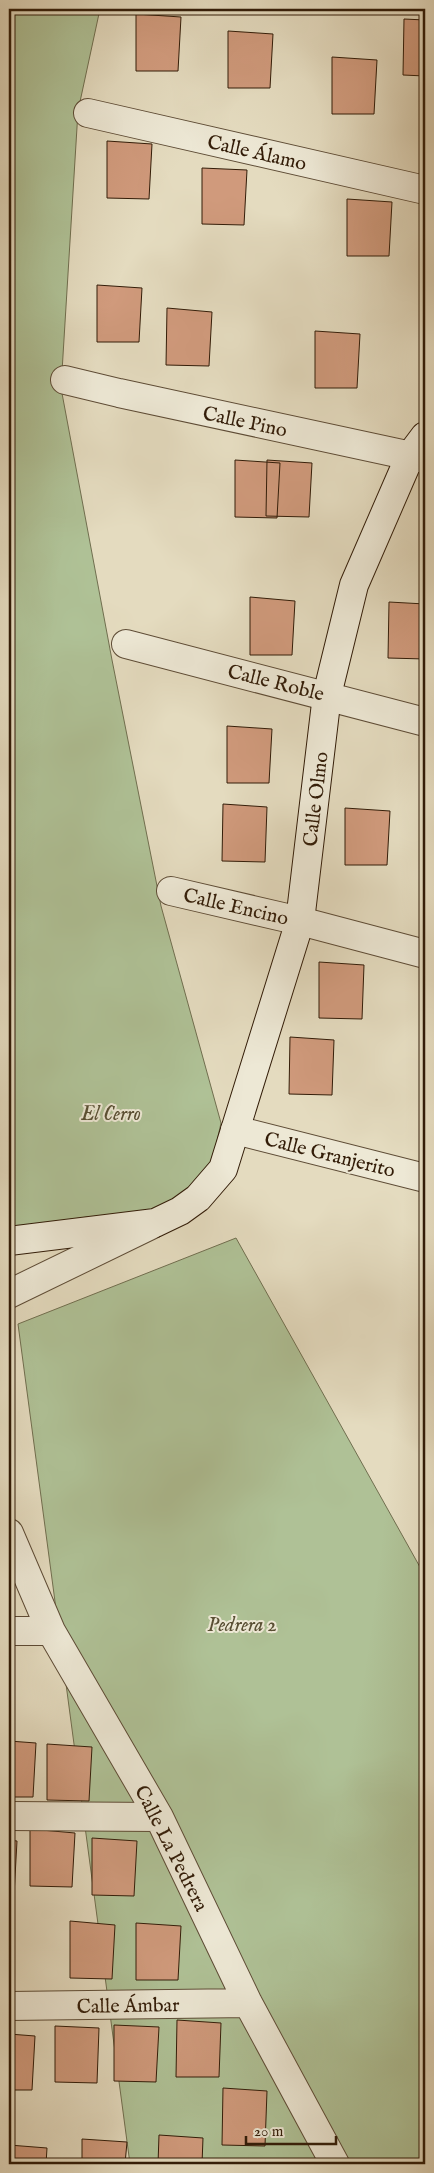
<svg xmlns="http://www.w3.org/2000/svg" width="434" height="2173" font-family="'IM FELL English',serif">
<style>
.green{fill:#afc196;stroke:#706e4f}
.building{fill:#d09a7c;stroke:#321c08}
.lines{fill:none;stroke-linecap:round;stroke-linejoin:round}
.minor-casing{stroke:#5e4c36;stroke-width:30}
.secondary-casing{stroke:#321c08;stroke-width:30}
.minor{stroke:#ede8d5;stroke-width:28}
.secondary{stroke:#ede8d5;stroke-width:28}
.labels{text-anchor:middle;stroke-width:4;stroke-linejoin:round;paint-order:stroke}
.street-label{font-size:20px;fill:#321c08;stroke:#ede8d5}
.park-label{font-size:20px;font-style:italic;fill:#584e33;stroke:#ede8d5}
</style>
<rect width="100%" height="100%" fill="#e4dbbf"/>
<filter id="stains"><feTurbulence type="fractalNoise" baseFrequency=".004" numOctaves="4"/><feColorMatrix values="0 0 0 0 .2 0 0 0 0 .09 0 0 0 0 .02 0 0 0 .5 -.17"/></filter>
<radialGradient id="worn" r=".72"><stop offset=".6" stop-color="#630" stop-opacity="0"/><stop offset="1" stop-color="#630" stop-opacity=".3"/></radialGradient>
<path class="green" d="M9,9H100L78,111L61,388L112,660L161,906L221,1123L212,1163L192,1193L153,1212L87,1217L9,1228Z
M236,1238L425,1576V2164H130L18,1324Z"/>
<path class="building" d="M136,14L181,17L178,71H136Z
M404,19L425,20V76L403,75Z
M228,31L273,34L270,88H228Z
M332,57L377,60L374,114H332Z
M420,84H425V141H420Z
M107,141L152,144L149,199L107,198Z
M202,168L247,170L244,225L202,224Z
M347,199L392,202L389,256H347Z
M97,285L142,288L139,342H97Z
M167,308L212,312L209,366L166,365Z
M315,331L360,334L357,388H315Z
M235,460L280,463L277,518L235,517Z
M267,460L312,463L309,517L266,516Z
M250,597L295,601L292,655H250Z
M389,602L425,604V659L388,658Z
M227,726L272,729L269,783H227Z
M223,804L267,807L265,862L222,861Z
M345,808L390,811L387,865H345Z
M319,962L364,965L362,1019L319,1018Z
M290,1037L334,1040L332,1095L289,1094Z
M9,1741L36,1743L33,1797H9Z
M47,1744L92,1747L89,1801L47,1800Z
M30,1829L75,1833L72,1887L30,1886Z
M92,1838L137,1841L134,1896L92,1895Z
M9,1840L17,1841L14,1895H9Z
M70,1921L115,1925L112,1979L70,1978Z
M136,1923L181,1926L178,1980H136Z
M177,2020L221,2023L219,2077H176Z
M114,2025L159,2027L156,2082L114,2081Z
M55,2026L99,2028L97,2083L55,2082Z
M9,2034L35,2036L32,2090H9Z
M223,2088L267,2091L265,2146L222,2145Z
M159,2135L203,2138L202,2164H158Z
M82,2139L127,2142L125,2164H82Z
M9,2145L47,2148L46,2164H9Z"/>
<g class="lines">
<defs>
<path id="minor" d="M88,113L425,190
M65,380L119,393L425,459
M126,644L425,722
M171,891L300,921L425,954
M235,1130L425,1178
M9,1294L151,1225
M9,1533L51,1631L159,1817L248,2003L335,2164
M9,1631H51
M9,1816L159,1817
M9,2006L248,2003"/>
<path id="secondary" d="M9,1241L155,1223L180,1211L198,1198L223,1169L300,921L327,695L354,585L410,456L425,436"/>
</defs>
<use href="#minor" class="minor-casing"/>
<use href="#secondary" class="secondary-casing"/>
<use href="#minor" class="minor"/>
<use href="#secondary" class="secondary"/>
</g>
<g class="labels">
<g class="street-label">
<text transform="translate(257 152) rotate(13)" y="7">Calle Álamo</text>
<text transform="translate(245 421) rotate(12)" y="7">Calle Pino</text>
<text transform="translate(276 682) rotate(14)" y="7">Calle Roble</text>
<text transform="translate(315 799) rotate(-83)" y="7">Calle Olmo</text>
<text transform="translate(236 906) rotate(13)" y="7">Calle Encino</text>
<text transform="translate(330 1154) rotate(14)" y="7">Calle Granjerito</text>
<text transform="translate(172 1848) rotate(63)" y="7">Calle La Pedrera</text>
<text transform="translate(128 2005) rotate(-1)" y="7">Calle Ámbar</text>
</g>
<g class="park-label">
<text x="111" y="1120">El Cerro</text>
<text x="242" y="1631">Pedrera 2</text>
</g>
</g>
<rect width="434" height="2173" fill="none" stroke="#e4dbbf" stroke-width="30"/>
<rect x="10" y="10" width="414" height="2153" fill="none" stroke="#321c08" stroke-width="2.5"/>
<rect x="15" y="15" width="404" height="2143" fill="none" stroke="#321c08"/>
<path d="M246 2136v8h90v-8" fill="none" stroke="#321c08" stroke-width="2.5"/>
<text x="254" y="2136" font-size="15" fill="#321c08" stroke="#ede8d5" stroke-width="4" paint-order="stroke">20 m</text>
<rect width="100%" height="100%" filter="url(#stains)"/>
<rect width="100%" height="100%" fill="url(#worn)"/>
</svg>
